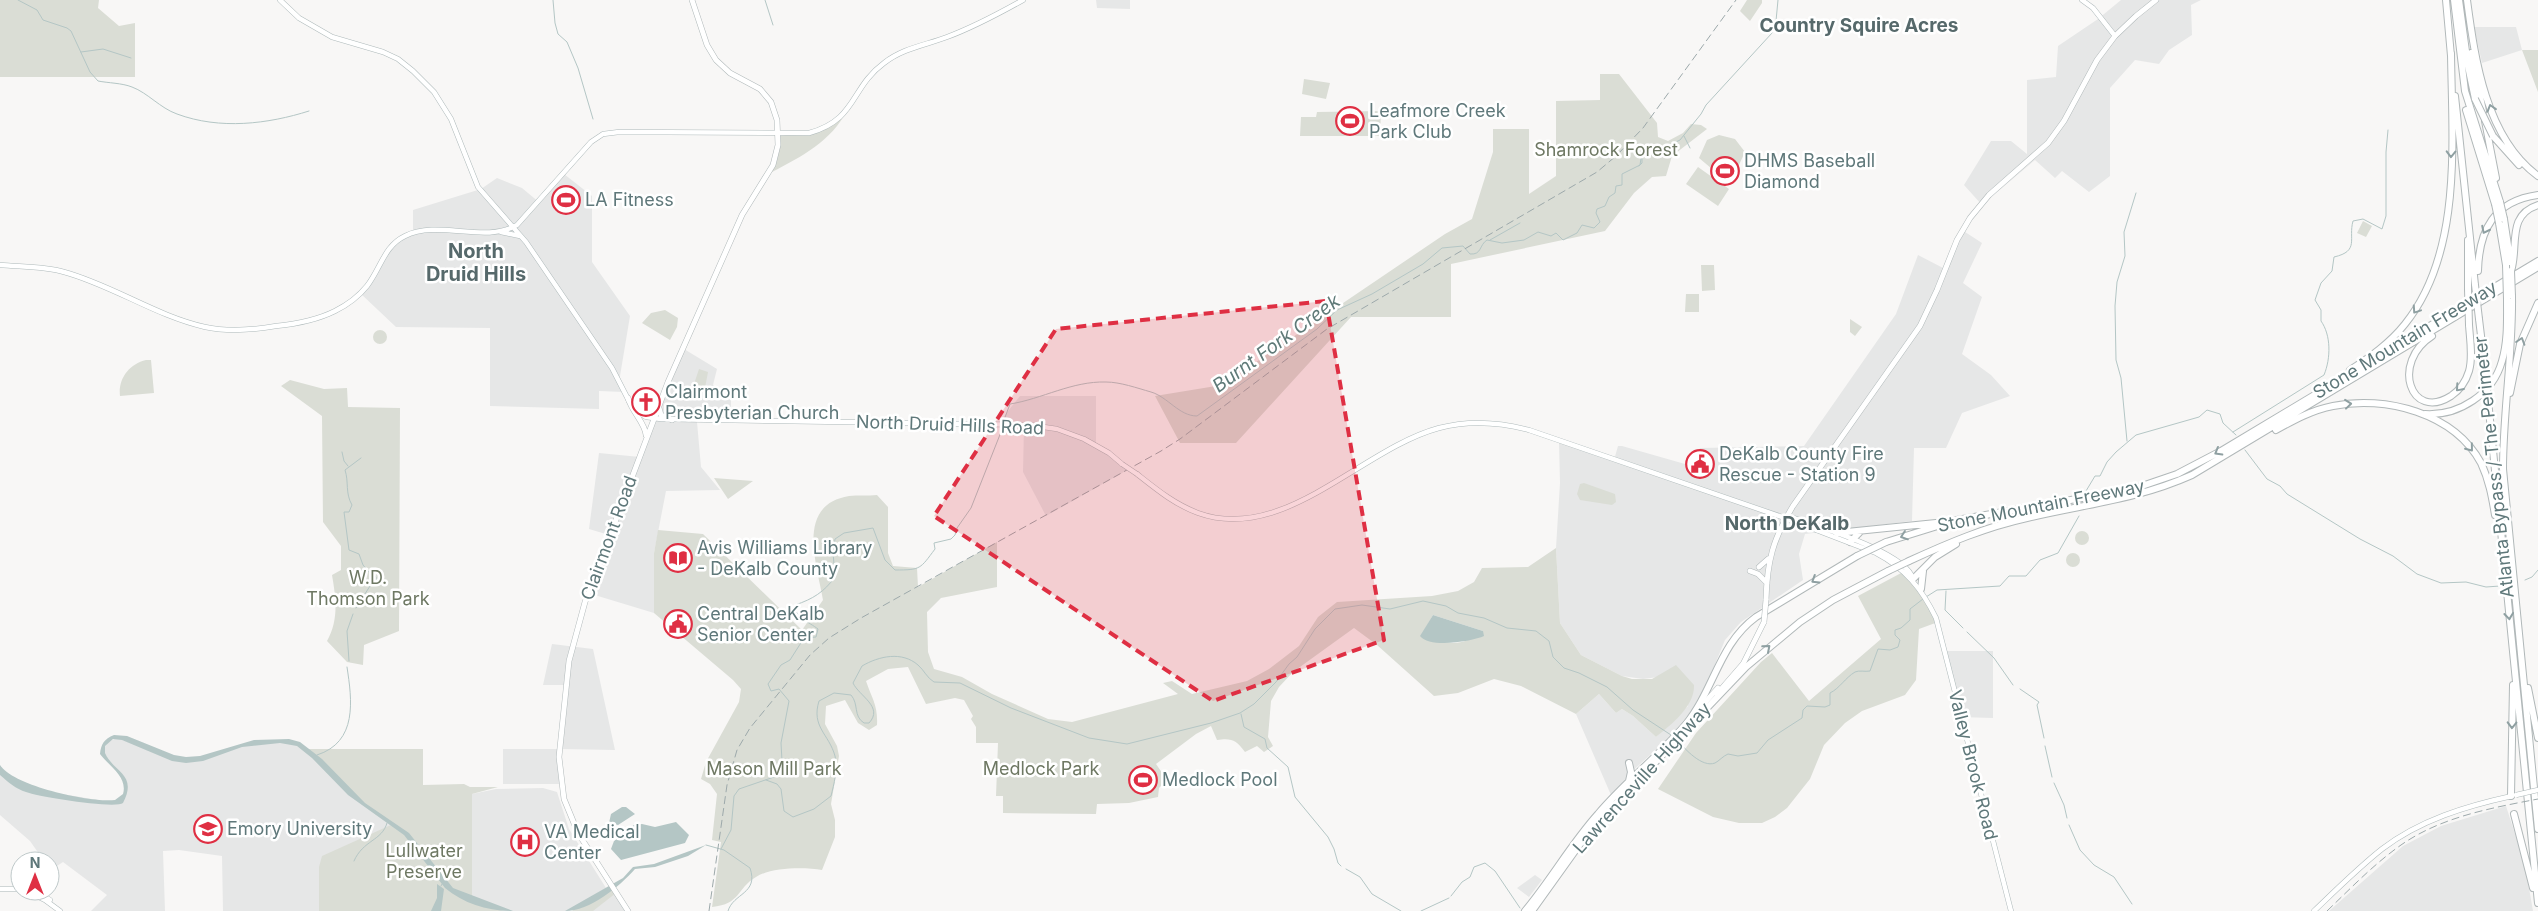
<svg xmlns="http://www.w3.org/2000/svg" width="2538" height="911" font-family="Inter,sans-serif">
<style>
.built{fill:#e6e7e7}
.green{fill:#daddd5;fill-rule:evenodd}
.water{fill:#b4c6c5}
.lines{fill:none;stroke-linecap:round;stroke-linejoin:round}
.stream{stroke:#b4c6c5;stroke-width:1}
.secondary-casing{stroke:#afbabb;stroke-width:5.5}
.primary-casing{stroke:#b1b9ba;stroke-width:6}
.highway-casing{stroke:#b1b8b9;stroke-width:8}
.secondary{stroke:#fff;stroke-width:4.5}
.primary{stroke:#fff;stroke-width:5}
.highway{stroke:#fff;stroke-width:6}
.rail{stroke:#9da9ab;stroke-width:1;stroke-dasharray:8 4;stroke-linecap:butt}
.secondary-bridge-casing{stroke:#afbabb;stroke-width:5.5;stroke-linecap:butt}
.primary-bridge-casing{stroke:#b1b9ba;stroke-width:6;stroke-linecap:butt}
.highway-bridge-casing{stroke:#b1b8b9;stroke-width:8;stroke-linecap:butt}
.secondary-bridge{stroke:#fff;stroke-width:4.5}
.primary-bridge{stroke:#fff;stroke-width:5}
.highway-bridge{stroke:#fff;stroke-width:6}
.oneway{stroke:#8fa0a2}
.marked{fill:#df2f43;fill-opacity:0.2;stroke:#df2f43;stroke-width:4;stroke-dasharray:10 6;stroke-linejoin:round}
.labels{text-anchor:middle;stroke-width:5;stroke-linejoin:round;paint-order:stroke}
.poi-label{font-size:18px;fill:#5f787a;stroke:#fff;text-anchor:start}
.park-label{font-size:18px;fill:#6e7863;stroke:#fff}
.street-label{font-size:18px;fill:#5f787a;stroke:#fff}
.neighbourhood-label{font-size:19px;font-weight:bold;fill:#56696b;stroke:#fff}
.water-label{font-size:19px;font-style:italic;fill:#5f7a78;stroke:#fff}
.quarter-label{font-size:20px;font-weight:bold;fill:#56696b;stroke:#fff}
</style>
<rect width="100%" height="100%" fill="#f8f7f6"/>
<path class="built" d="M1096,0H1130V9L1097,8Z
M2121,0H2201L2191,5L2192,35L2169,50L2159,64L2135,60L2110,88V176L2089,192L2062,171L2055,178L2035,160L1982,205L1964,185L1991,141H2011L2027,154V80L2056,77L2058,46L2098,19Z
M2474,27H2516L2522,50L2482,63Z
M564,174L592,196V262L630,316L619,382L624,392L599,391V409L490,406V328L396,327L360,293L393,243L405,233L413,230V210L481,189L497,178L522,188L540,203Z
M1962,230L1982,243L1963,283L1982,297L1962,354L1991,375L2010,396L1962,413L1946,448H1914L1912,521L1805,534L1799,554L1803,580L1741,622L1725,640L1704,691L1693,709L1670,737L1629,774L1614,802L1576,714L1599,694L1616,713L1622,709L1633,716L1656,737L1688,706L1658,677L1643,679L1622,676L1581,655L1560,623L1556,548L1560,483L1559,442L1614,460L1618,446H1622L1692,466L1700,448L1804,446L1896,314L1918,255L1945,269Z
M684,349L717,369L713,385L731,399V421L697,422L701,467L720,490L666,491L654,553V613L588,593L609,535L589,529L599,453L640,457L647,436Z
M1020,396H1096V446L1131,468L1046,516L1023,472L1024,425H997Z
M552,644L593,649L615,750L560,749L561,784H503V749H560L565,685H543Z
M1944,651H1993V718L1959,717Z
M117,738L160,753L194,760L230,748L277,741L295,743L393,824L472,899V794L496,789L543,788L557,792L569,829L606,888L569,911H223L222,856L179,850L163,851L165,911H91L107,895L63,862L51,870L50,861H44L30,841L0,815V770L28,788L115,803L125,794V781L104,757V743Z
M2506,806L2525,865L2533,911H2329L2403,846L2441,826Z
M1535,875L1542,880L1529,897L1517,888Z
M612,887L628,911H572Z"/>
<path class="green" d="M0,0H99L98,8L119,26L135,23V77H0Z
M1747,0H1762V3L1750,21L1740,11Z
M2522,50H2538V92Z
M1600,74H1619L1657,123L1658,137L1668,141L1683,133L1691,124L1701,125L1707,129L1672,156L1666,176L1652,177L1634,193L1605,231L1451,264V317H1351L1236,443H1180L1155,396L1222,385L1445,234L1472,219L1493,152V129H1529V194L1556,176V101L1600,100Z
M1304,79L1330,83L1326,99L1302,94Z
M847,110C832,141 801,157 772,172L778,151V136L819,131Z
M1381,111L1380,136H1300L1301,117H1316L1317,112Z
M1719,135L1735,139L1745,152L1730,184L1699,158L1707,140Z
M1698,167L1729,189L1718,206L1686,184Z
M2363,221L2372,226L2366,237L2357,233Z
M1701,265H1714L1715,290L1702,291Z
M1686,294H1699V312H1685Z
M665,310L678,318L677,327L670,340L642,323L651,313Z
M1850,319L1862,327L1855,336L1850,332Z
M373 337a7 7 0 1 1 14 0a7 7 0 1 1-14 0Z
M146,360H151L154,393L120,396C118,379 129,364 146,360Z
M699,369L708,372L705,388L694,384Z
M290,380L324,389L347,388L348,407L400,408L399,631L364,645L363,665L347,662L327,641C339,620 336,598 332,575L341,570V546L323,522L322,416L281,386Z
M714,478L753,481L728,499Z
M1584,483L1615,494L1616,502L1612,505L1580,500L1577,494L1580,484Z
M877,495L888,507V553L893,566L917,568L918,587L997,542V587L941,598L927,612L928,652L934,669L962,677L992,694L1048,719L1072,722L1178,694L1163,683L1172,681L1192,694L1247,681L1269,669L1299,646L1318,617L1337,602L1432,596L1458,591L1474,582L1482,568L1528,567L1556,548L1560,623L1581,655L1622,676L1632,679H1652L1676,665L1694,685C1695,706 1672,724 1656,737L1633,716L1622,709L1616,713L1599,694L1576,714L1521,686L1494,679L1458,693L1434,696L1377,645L1354,628L1293,672L1279,687L1271,701L1268,737L1273,746L1264,752L1257,746L1245,752C1236,740 1232,738 1217,740L1211,726L1196,734L1156,764L1167,780L1159,788L1158,797L1129,803L1097,804L1096,814L1003,813V796H996L998,743H976V727L971,719L973,716L964,700L955,698L926,704L908,667L888,669L866,681C872,699 878,705 877,725L869,730L858,723L845,700L826,706L825,724L837,746L839,756L831,804L835,820V837L822,870C805,867 771,867 756,877C736,889 741,904 712,907L721,842L712,840L717,794L710,784L701,779L706,762L739,702L741,689L733,680L654,613V553L658,530L703,534L802,630L823,600C817,564 795,505 849,496C858,495 868,496 877,495ZM1433,615L1483,631C1460,649 1446,643 1421,636Z
M2075 538a7 7 0 1 1 14 0a7 7 0 1 1-14 0Z
M2066 560a7 7 0 1 1 14 0a7 7 0 1 1-14 0Z
M1903,572L1919,591L1938,622L1919,629L1916,680L1905,695L1862,711L1845,723L1824,745L1810,779L1787,808L1775,817L1762,823H1739L1713,817L1658,789L1696,733L1761,662L1772,653L1809,701L1881,639L1858,596Z
M306,749H423V785L464,784L470,787H498L472,794V900L503,911H319V867L322,856L393,824L362,803Z
M612,887L616,893L593,911H572Z"/>
<path class="water" d="M1433,615L1483,631L1484,636C1473,641 1430,649 1420,636Z
M114,735L127,736L174,755L186,757L200,756L254,740L289,739L300,742L322,759L365,803L409,833L453,888L513,911C487,911 465,904 445,888L404,835L348,795L312,758L297,746L280,743L242,747L203,761L186,763L172,761L122,740L113,739L105,746V753C114,773 138,774 123,803C115,809 39,797 26,792C16,789 8,782 0,775V765C13,786 91,803 115,800L123,794C128,777 109,766 100,754C101,744 104,739 114,735Z
M622,807H626L635,814L618,825L609,823L611,814Z
M676,822L689,835L685,843L621,860L611,849L614,841L634,825L642,824L655,827Z
M706,845L688,856L655,867L635,869C619,887 590,911 565,911L623,878L633,867L654,864Z
M437,884L444,889L441,911H431L437,898Z"/>
<g class="lines">
<path class="stream" d="M18,0L37,10L43,20L67,28L71,31L90,72L98,81C108,83 122,83 132,87C148,93 160,108 177,114C220,130 268,124 309,111
M553,0L555,23L558,34L567,42L578,68L593,119
M765,0L773,25
M81,52L103,49L131,58
M1684,136L1690,148
M1639,166L1642,163V159
M1490,240L1520,223
M1004,420L1010,404C1042,399 1072,381 1106,382C1120,382 1137,388 1151,392C1168,397 1179,416 1197,416L1317,329L1337,310L1372,294L1423,264L1442,248L1463,246L1470,254C1482,255 1479,245 1487,240L1502,243L1524,240L1538,232L1551,236L1556,233L1563,240L1577,233L1582,225L1594,228L1600,222L1596,213L1597,209L1605,206L1609,197L1615,193L1616,186L1622,185V174L1640,165L1642,152L1647,150L1657,151L1680,140L1701,114L1706,105L1772,33L1776,21L1778,0
M2233,432L2324,375C2331,358 2331,335 2321,321V310L2315,300L2321,283L2332,271L2334,257C2360,251 2348,239 2353,221L2363,219L2382,229L2386,216V152L2388,130
M2127,441L2121,378L2116,360L2115,306L2117,282L2125,256L2124,232L2136,193
M2245,450L2267,479L2280,486L2287,494L2360,539L2393,556L2417,574L2441,583L2466,582L2486,587L2500,586
M342,452L344,461L348,466
M361,458L345,470C349,482 345,493 352,505L349,512H344L349,550L359,554L363,565L369,572
M2086,491L2095,476H2100L2107,462L2116,452L2136,435L2199,417L2207,410L2220,414L2223,423L2236,435
M2525,580L2532,577L2538,570
M1946,591L1945,610L1963,628
M1926,597L1937,590L2000,586L2009,576H2026L2040,560L2058,553L2079,516
M356,608L370,586L376,583V577L373,574
M1967,632L1994,658L2013,685
M349,661L347,631L353,614
M2020,689L2039,702L2037,705L2044,738
M1241,714L1244,727L1265,739L1267,748L1288,767L1295,797L1328,837L1334,849L1338,863L1341,866
M1678,741C1685,749 1702,768 1715,763C1719,761 1723,756 1728,754L1738,756L1757,753L1768,740L1802,718L1803,710L1807,706L1825,707L1830,705V693C1840,688 1845,678 1855,672C1859,670 1865,672 1870,671L1878,649L1890,650L1898,647L1900,640L1895,635V630L1901,628L1910,620V609L1923,599
M2045,746L2052,777
M317,755C358,742 352,700 347,667
M766,780L777,784L781,789L784,811L793,817L814,809L831,796C834,784 838,769 835,756C829,734 811,727 819,701L834,693L851,695C859,704 853,716 864,723H869C884,707 859,696 853,683L862,666C879,656 902,651 918,665C924,670 927,678 934,682L960,683L1011,708L1089,738L1127,744L1211,723L1240,713L1254,704L1276,682L1289,664L1297,657L1315,629L1335,609L1362,605L1390,609L1423,601L1446,606L1458,613L1484,618L1507,628L1536,631L1549,641L1553,657L1564,668L1579,673L1607,687L1633,710L1671,735
M2054,783L2064,805L2067,818
M2069,825L2080,850L2094,865L2114,877L2132,904
M706,845L724,850L750,868C759,894 733,893 728,911
M721,849L731,830L734,796L739,789L774,777L782,761L781,743L789,701L779,689L771,691L768,684L781,665L790,660L804,638L816,637L818,629C809,622 794,617 795,605C813,599 824,592 835,577L833,552L835,539L844,533L873,528L885,560L895,570C921,570 920,569 935,549L934,543L951,539L955,535L957,528L971,508L1001,432
M354,861C363,840 382,841 387,823
M1346,869L1360,877L1372,894L1401,911
M441,886L442,884
M1451,896L1462,882L1470,877L1474,867L1485,863L1495,871L1520,908
M1421,911L1449,898"/>
<defs>
<path id="secondary" d="M280,0L299,18L332,37L383,52L398,59L413,71L434,92L451,119L478,187L526,242L612,368L629,401
M2082,0L2093,8L2115,36
M501,232L520,236
M0,265C21,267 44,266 64,272C112,285 156,316 205,327C228,332 253,330 276,326C296,324 317,320 335,311C347,305 359,296 367,286C381,268 384,246 405,236C439,219 484,244 517,225L591,142L603,134L619,132L809,133C857,120 850,88 884,63C903,48 926,45 947,37C974,27 998,14 1023,0
M635,410L646,417L661,419L1030,425L1057,429L1084,439L1109,453L1122,464
M1137,474C1156,489 1174,504 1198,513C1284,544 1361,449 1439,428C1469,420 1499,422 1529,430L1785,518L1876,553C1905,568 1922,589 1936,618L2011,911
M1785,518H1794C1819,527 1907,553 1913,579
M0,889H20
M27,891L45,900L60,911
M36,891L50,900
M2314,911C2336,890 2358,868 2382,849C2420,820 2466,806 2512,796"/>
<path id="primary" d="M628,398C632,412 645,423 646,435
M659,408L661,415L672,420
M1759,567L1768,559
M1750,571L1758,574L1767,583
M1766,600C1767,561 1773,539 1793,506L1920,326L1937,290L1957,240L1970,218L1989,195L2048,143L2064,121L2097,60L2115,36L2136,16L2156,0
M1717,694L1743,664L1764,622
M1699,709L1718,688
M628,911L578,833L564,799L559,757L569,661L585,602L668,382L742,215L773,165L778,145L777,120L771,102L760,89L730,73L716,60L707,45L692,0"/>
<path id="highway" d="M2446,0L2451,56
M2454,0L2465,91L2500,202
M2459,0L2468,66L2475,99
M2467,0C2475,60 2486,138 2538,176
M2471,53L2483,111
M2455,96L2475,285
M2466,110L2495,204
M2485,121L2496,178
M2493,136L2519,165
M2504,219L2511,265
M2499,223L2506,265
M2468,240V289
M2478,271C2479,230 2494,201 2538,195
M2511,271C2519,247 2506,215 2538,205
M2512,296C2513,354 2503,411 2503,469L2538,829
M2479,319L2486,377
M2432,336C2391,362 2410,422 2451,396C2460,390 2466,381 2469,371C2473,357 2470,340 2469,325
M2350,370C2370,357 2390,343 2405,324C2463,252 2452,140 2451,53
M2510,393L2520,344L2538,303
M2488,400L2538,903
M2425,414C2459,416 2493,394 2502,361C2508,341 2507,319 2507,299
M2276,430C2294,420 2312,410 2333,406C2385,395 2454,413 2481,463C2489,480 2492,497 2495,515
M1837,533L1936,523
M1850,542L1859,533
M1886,542L1957,520L2133,489L2177,474L2221,451L2538,261
M1909,561C1948,543 1986,527 2027,518C2085,504 2136,500 2192,475L2538,267
M1913,579L1935,557L1956,544
M1921,589L1923,571
M2528,688L2538,738
M1629,763L1631,772L1629,781
M2511,796L2513,685
M2514,814L2533,888
M1525,911C1551,880 1571,844 1598,814C1625,782 1659,756 1686,724C1714,690 1719,644 1756,617L1857,556
M1532,911L1580,844L1603,817L1746,667L1800,622L1833,600L1888,571"/>
</defs>
<use href="#secondary" class="secondary-casing"/>
<use href="#primary" class="primary-casing"/>
<use href="#highway" class="highway-casing"/>
<use href="#secondary" class="secondary"/>
<use href="#primary" class="primary"/>
<use href="#highway" class="highway"/>
<path class="rail" d="M709,911L727,785L737,750L750,728L810,655L829,638L861,618L1161,451L1180,439L1327,329L1597,172L1616,156L1643,128L1736,0
M2327,911C2351,888 2374,864 2401,845C2441,817 2491,808 2538,799"/>
<defs>
<path id="secondary-bridge" d="M1122,464L1137,474
M2516,795L2538,790"/>
<path id="primary-bridge" d="M1764,622L1766,600"/>
<path id="highway-bridge" d="M2475,99L2493,136
M2500,202L2504,219
M2495,204L2499,223
M2506,265L2507,299
M2511,271L2512,296
M2475,285L2479,319
M2468,289L2469,325
M2486,377L2488,400
M1857,556L1886,542
M1888,571L1909,561"/>
</defs>
<use href="#secondary-bridge" class="secondary-bridge-casing"/>
<use href="#primary-bridge" class="primary-bridge-casing"/>
<use href="#highway-bridge" class="highway-bridge-casing"/>
<use href="#secondary-bridge" class="secondary-bridge"/>
<use href="#primary-bridge" class="primary-bridge"/>
<use href="#highway-bridge" class="highway-bridge"/>
</g>
<defs><path id="oneway-chevron" d="M-2-3.5L2.5 0L-2 3.5" fill="none" stroke-width="1.6" stroke-linecap="round" stroke-linejoin="round" transform="scale(1.25)"/></defs>
<g class="oneway">
<use href="#oneway-chevron" transform="translate(2491 108) rotate(-107)"/>
<use href="#oneway-chevron" transform="translate(2451 154) rotate(91)"/>
<use href="#oneway-chevron" transform="translate(2485 230) rotate(117)"/>
<use href="#oneway-chevron" transform="translate(2416 310) rotate(124)"/>
<use href="#oneway-chevron" transform="translate(2521 341) rotate(-72)"/>
<use href="#oneway-chevron" transform="translate(2459 388) rotate(131)"/>
<use href="#oneway-chevron" transform="translate(2348 404) rotate(-6)"/>
<use href="#oneway-chevron" transform="translate(2470 448) rotate(51)"/>
<use href="#oneway-chevron" transform="translate(2218 452) rotate(150)"/>
<use href="#oneway-chevron" transform="translate(1904 536) rotate(161)"/>
<use href="#oneway-chevron" transform="translate(1815 580) rotate(148)"/>
<use href="#oneway-chevron" transform="translate(2509 616) rotate(84)"/>
<use href="#oneway-chevron" transform="translate(1767 648) rotate(-41)"/>
<use href="#oneway-chevron" transform="translate(2512 725) rotate(91)"/>
</g>
<path class="marked" d="M1326,301L1384,640L1213,701L934,516L1056,329Z"/>
<defs>
<symbol id="stadium-ring" viewBox="-11 -11 22 22"><circle r="9.5" fill="#fff" stroke="#df2f43" stroke-width="1.5"/><path d="M0-5a6.5 5 0 1 0 0 10a6.5 5 0 1 0 0-10ZM-3.5-1.8h7v3.6h-7Z" fill="#df2f43"/></symbol>
<symbol id="church-ring" viewBox="-11 -11 22 22"><circle r="9.5" fill="#fff" stroke="#df2f43" stroke-width="1.5"/><path d="M-1.2-6h2.4v3.5h3.3v2.4h-3.3V6h-2.4V-.1h-3.3v-2.4h3.3Z" fill="#df2f43"/></symbol>
<symbol id="civic-ring" viewBox="-11 -11 22 22"><circle r="9.5" fill="#fff" stroke="#df2f43" stroke-width="1.5"/><path d="M-.6-6.5H3V-4.5H.6V-3L4-1V1h2V6H-6V1h2V-1L-.6-3ZM-1.2 2.5V6h2.4V2.5Z" fill="#df2f43"/></symbol>
<symbol id="library-ring" viewBox="-11 -11 22 22"><circle r="9.5" fill="#fff" stroke="#df2f43" stroke-width="1.5"/><path d="M-6-4Q-3-5.5-.7-3.5V5Q-3 3-6 4ZM6-4Q3-5.5 .7-3.5V5Q3 3 6 4Z" fill="#df2f43"/></symbol>
<symbol id="university-ring" viewBox="-11 -11 22 22"><circle r="9.5" fill="#fff" stroke="#df2f43" stroke-width="1.5"/><path d="M0-5L7-2L0 1L-7-2ZM-4 1L0 2.5L4 1V4Q0 6-4 4Z" fill="#df2f43"/></symbol>
<symbol id="hospital-ring" viewBox="-11 -11 22 22"><circle r="9.5" fill="#fff" stroke="#df2f43" stroke-width="1.5"/><path d="M-5-5h3v3.5h4V-5h3V5h-3V1.5h-4V5h-3Z" fill="#df2f43"/></symbol>
</defs>
<g fill-rule="evenodd">
<use href="#stadium-ring" x="1334" y="105" width="32" height="32"/>
<use href="#stadium-ring" x="1709" y="155" width="32" height="32"/>
<use href="#stadium-ring" x="550" y="184" width="32" height="32"/>
<use href="#church-ring" x="630" y="386" width="32" height="32"/>
<use href="#civic-ring" x="1684" y="448" width="32" height="32"/>
<use href="#library-ring" x="662" y="542" width="32" height="32"/>
<use href="#civic-ring" x="662" y="608" width="32" height="32"/>
<use href="#stadium-ring" x="1127" y="764" width="32" height="32"/>
<use href="#university-ring" x="192" y="813" width="32" height="32"/>
<use href="#hospital-ring" x="509" y="826" width="32" height="32"/>
</g>
<g class="labels">
<g class="poi-label">
<text x="1369" y="117">Leafmore Creek<tspan x="1369" dy="21">Park Club</tspan></text>
<text x="1744" y="167">DHMS Baseball<tspan x="1744" dy="21">Diamond</tspan></text>
<text x="585" y="206">LA Fitness</text>
<text x="665" y="398">Clairmont<tspan x="665" dy="21">Presbyterian Church</tspan></text>
<text x="1719" y="460">DeKalb County Fire<tspan x="1719" dy="21">Rescue - Station 9</tspan></text>
<text x="697" y="554">Avis Williams Library<tspan x="697" dy="21">- DeKalb County</tspan></text>
<text x="697" y="620">Central DeKalb<tspan x="697" dy="21">Senior Center</tspan></text>
<text x="1162" y="786">Medlock Pool</text>
<text x="227" y="835">Emory University</text>
<text x="544" y="838">VA Medical<tspan x="544" dy="21">Center</tspan></text>
</g>
<g class="park-label">
<text x="1606" y="156">Shamrock Forest</text>
<text x="368" y="584">W.D.<tspan x="368" dy="21">Thomson Park</tspan></text>
<text x="774" y="775">Mason Mill Park</text>
<text x="1041" y="775">Medlock Park</text>
<text x="424" y="857">Lullwater<tspan x="424" dy="21">Preserve</tspan></text>
</g>
<g class="street-label">
<text transform="translate(2405 340) rotate(-31)" y="6">Stone Mountain Freeway</text>
<text transform="translate(950 425) rotate(2)" y="6">North Druid Hills Road</text>
<text transform="translate(2494 467) rotate(-96)" y="6">Atlanta Bypass / The Perimeter</text>
<text transform="translate(2041 506) rotate(-11)" y="6">Stone Mountain Freeway</text>
<text transform="translate(609 538) rotate(-70)" y="6">Clairmont Road</text>
<text transform="translate(1973 765) rotate(76)" y="6">Valley Brook Road</text>
<text transform="translate(1642 778) rotate(-48)" y="6">Lawrenceville Highway</text>
</g>
<g class="neighbourhood-label">
<text x="1859" y="32">Country Squire Acres</text>
<text x="1787" y="530">North DeKalb</text>
</g>
<g class="water-label">
<text transform="translate(1276 343) rotate(-36)" y="7">Burnt Fork Creek</text>
</g>
<g class="quarter-label">
<text x="476" y="258">North<tspan x="476" dy="23">Druid Hills</tspan></text>
</g>
</g>
<g transform="translate(35 876)"><circle r="24" fill="#ffffff" stroke="#bfc9ca"/>
<path d="M0-4L9 19L0 12L-9 19Z" fill="#df2f43"/>
<text y="-8" font-size="14" font-weight="bold" text-anchor="middle" fill="#5f787a">N</text>
</g>
</svg>
